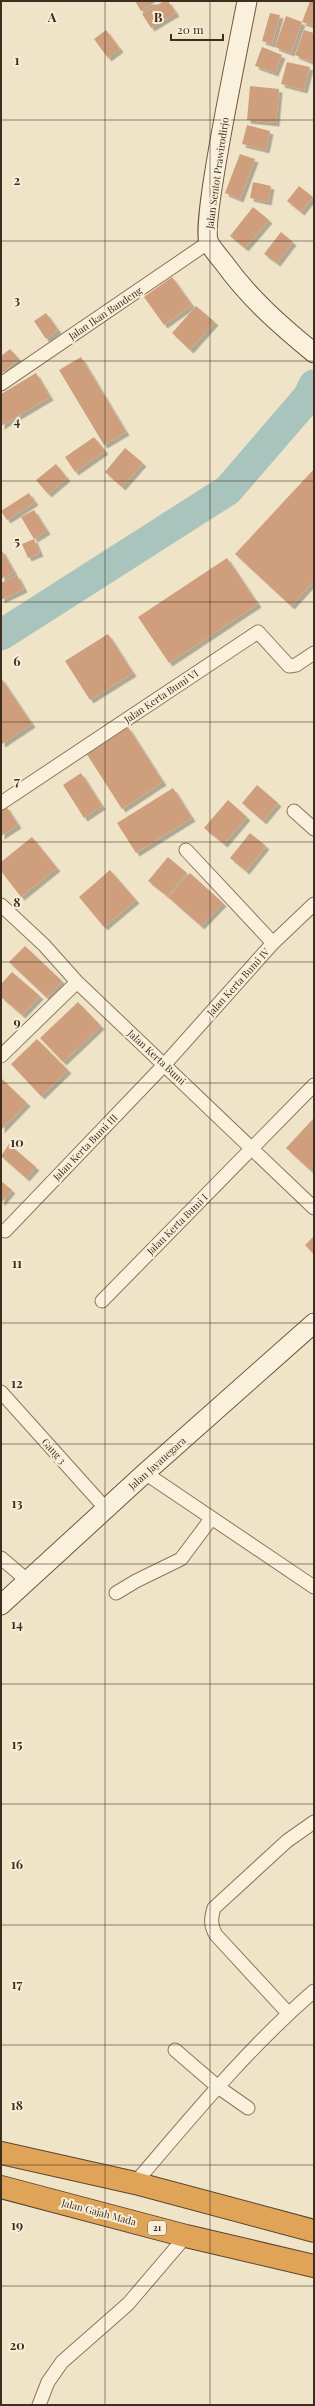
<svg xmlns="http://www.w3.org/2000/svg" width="315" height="2406" font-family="'Playfair Display',serif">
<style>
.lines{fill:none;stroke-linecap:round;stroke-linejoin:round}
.river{stroke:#a9c4bc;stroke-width:31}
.building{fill:#cf9f7d;filter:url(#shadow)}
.street-casing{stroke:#8d765c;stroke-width:15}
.secondary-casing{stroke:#6f573f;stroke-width:21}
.highway-casing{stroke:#5b4430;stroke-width:24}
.street{stroke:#faf1dc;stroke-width:13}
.secondary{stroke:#faf1dc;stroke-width:19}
.highway{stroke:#e0a458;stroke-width:22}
.grid{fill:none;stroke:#3d2e20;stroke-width:1;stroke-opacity:0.55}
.labels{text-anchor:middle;stroke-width:4;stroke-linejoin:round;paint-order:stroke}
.shield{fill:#f7eed8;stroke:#756857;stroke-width:1}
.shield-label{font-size:9px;font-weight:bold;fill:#3d2e20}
.street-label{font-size:10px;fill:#3d2e20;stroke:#f7eed8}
.grid-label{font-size:13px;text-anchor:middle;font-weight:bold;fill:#3d2e20;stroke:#f7eed8;stroke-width:4;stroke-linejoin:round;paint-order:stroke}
</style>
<defs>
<filter id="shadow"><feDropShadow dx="3.5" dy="3.5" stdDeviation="0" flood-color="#0004"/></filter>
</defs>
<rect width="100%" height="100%" fill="#f0e4c8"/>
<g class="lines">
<path class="river" d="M1,635L228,490L308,397L314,385"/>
</g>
<path class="building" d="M135,1H157L141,11Z
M164,1H168L176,13L151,28L142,14Z
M310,1H314V26L302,22Z
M270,13L280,15L272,44L262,41Z
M286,16L302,22L291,53L275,47Z
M106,30L120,49L108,58L94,39Z
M304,30L314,33V63L295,55Z
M262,47L282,55L275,73L255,66Z
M287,62L310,67L304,90L281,84Z
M250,86L279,89L276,123L247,120Z
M247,125L270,131L266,150L242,144Z
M240,154L255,159L240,199L225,193Z
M253,182L271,186L268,202L250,198Z
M299,186L313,197L301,212L287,201Z
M253,207L269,220L245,248L230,236Z
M281,232L293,242L277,263L264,254Z
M172,277L192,305L164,325L144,297Z
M196,306L215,322L190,350L172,333Z
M46,313L58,330L46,339L34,321Z
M10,349L19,359L1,374V356Z
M81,357L126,432L104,445L59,370Z
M36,373L50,397L1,426V394Z
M94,437L105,451L75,472L65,457Z
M125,448L143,463L122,487L105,472Z
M56,464L67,478L48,494L36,480Z
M314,469V581L291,606L235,554Z
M29,493L35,502L7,520L1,511Z
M34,510L47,531L34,539L21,517Z
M34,539L40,553L28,558L22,544Z
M1,549L14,572L1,579Z
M227,558L258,604L169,663L138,617Z
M17,575L24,589L1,600V583Z
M108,634L133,673L90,700L65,661Z
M1,678L32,724L2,744L1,742Z
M128,727L163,782L122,809L86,753Z
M81,773L102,806L84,818L63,785Z
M257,785L278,803L263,821L242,803Z
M173,788L192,818L136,853L117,823Z
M228,800L247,817L224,844L204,828Z
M6,806L18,825L1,836V809Z
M250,833L266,846L246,871L230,858Z
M32,837L57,868L21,897L1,871V862Z
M168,857L187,873L167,896L148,881Z
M110,870L136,900L104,927L79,897Z
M190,873L223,903L201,926L168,897Z
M25,946L62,981L47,998L9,962Z
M12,972L40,996L22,1015L1,997V984Z
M78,1002L101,1026L63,1062L40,1038Z
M37,1039L68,1070L41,1096L11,1064Z
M1,1078L27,1103L1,1130Z
M313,1119L314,1166L310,1170L286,1148Z
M9,1144L36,1167L26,1178L1,1156Z
M1,1181L12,1190L1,1203Z
M314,1236V1254L305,1245Z"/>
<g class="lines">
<defs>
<path id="street" d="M1,384L209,242
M1,803L258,632L289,666L296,665L314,653
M294,811L314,829
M186,850L273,943
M1,905L44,945L77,982L314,1208
M1,1056L77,982
M5,1231L165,1064L273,943L314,904
M102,1301L314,1085
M1,1392L107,1510
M145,1473L314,1587
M1,1558L28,1581
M116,1593L136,1581L181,1559L211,1519
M288,2013L216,1935C210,1925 211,1918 214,1908L287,1841L314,1822
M175,2050L218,2087L248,2108
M135,2183C192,2116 248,2048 314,1991
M39,2405L48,2382L62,2362L128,2304L186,2236"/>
<path id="secondary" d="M247,1C241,34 200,225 209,243C213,250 219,257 224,263C249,298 281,326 314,353
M1,1605L145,1473L314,1323"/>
<path id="highway" d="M1,2153L135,2183L314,2231
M1,2187L186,2236L314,2266"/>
</defs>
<use href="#street" class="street-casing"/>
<use href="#secondary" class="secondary-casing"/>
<use href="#highway" class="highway-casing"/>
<use href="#street" class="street"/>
<use href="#secondary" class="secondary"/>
<use href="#highway" class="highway"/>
</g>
<path class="grid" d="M105,1V2405M210,1V2405M1,120H314M1,241H314M1,361H314M1,481H314M1,602H314M1,722H314M1,842H314M1,962H314M1,1083H314M1,1203H314M1,1323H314M1,1444H314M1,1564H314M1,1684H314M1,1804H314M1,1925H314M1,2045H314M1,2165H314M1,2286H314"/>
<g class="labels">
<rect class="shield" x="148" y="2221" width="18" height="14" rx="3"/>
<g class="shield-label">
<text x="157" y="2231">21</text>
</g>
<g class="street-label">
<text transform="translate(217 173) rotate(-82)" y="4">Jalan Sentot Prawirodirjo</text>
<text transform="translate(105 313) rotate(-34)" y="4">Jalan Ikan Bandeng</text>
<text transform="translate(161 696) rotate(-34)" y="4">Jalan Kerta Bumi VI</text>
<text transform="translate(238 982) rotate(-48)" y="4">Jalan Kerta Bumi IV</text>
<text transform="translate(157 1057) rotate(43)" y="4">Jalan Kerta Bumi</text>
<text transform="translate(85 1147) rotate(-46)" y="4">Jalan Kerta Bumi III</text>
<text transform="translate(177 1224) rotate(-45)" y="4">Jalan Kerta Bumi I</text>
<text transform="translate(54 1451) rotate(48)" y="4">Gang 3</text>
<text transform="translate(157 1463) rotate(-42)" y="4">Jalan Jayanegara</text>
<text transform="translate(99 2212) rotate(15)" y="4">Jalan Gajah Mada</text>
</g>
</g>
<g class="grid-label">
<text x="52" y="22">A</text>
<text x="158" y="22">B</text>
<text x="17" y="65">1</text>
<text x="17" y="185">2</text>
<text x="17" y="305">3</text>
<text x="17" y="426">4</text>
<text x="17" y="546">5</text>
<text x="17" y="666">6</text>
<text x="17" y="786">7</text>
<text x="17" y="907">8</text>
<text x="17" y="1027">9</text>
<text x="17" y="1147">10</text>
<text x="17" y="1268">11</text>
<text x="17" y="1388">12</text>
<text x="17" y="1508">13</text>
<text x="17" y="1629">14</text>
<text x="17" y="1749">15</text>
<text x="17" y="1869">16</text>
<text x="17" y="1989">17</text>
<text x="17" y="2110">18</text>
<text x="17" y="2230">19</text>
<text x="17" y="2350">20</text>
</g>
<rect width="315" height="2406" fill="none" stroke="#3d2e20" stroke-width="4"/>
<path d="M171 34v6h52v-6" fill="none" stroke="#3d2e20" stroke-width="2"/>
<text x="177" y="34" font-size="12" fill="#3d2e20" stroke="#f7eed8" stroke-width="3" paint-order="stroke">20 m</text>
</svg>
